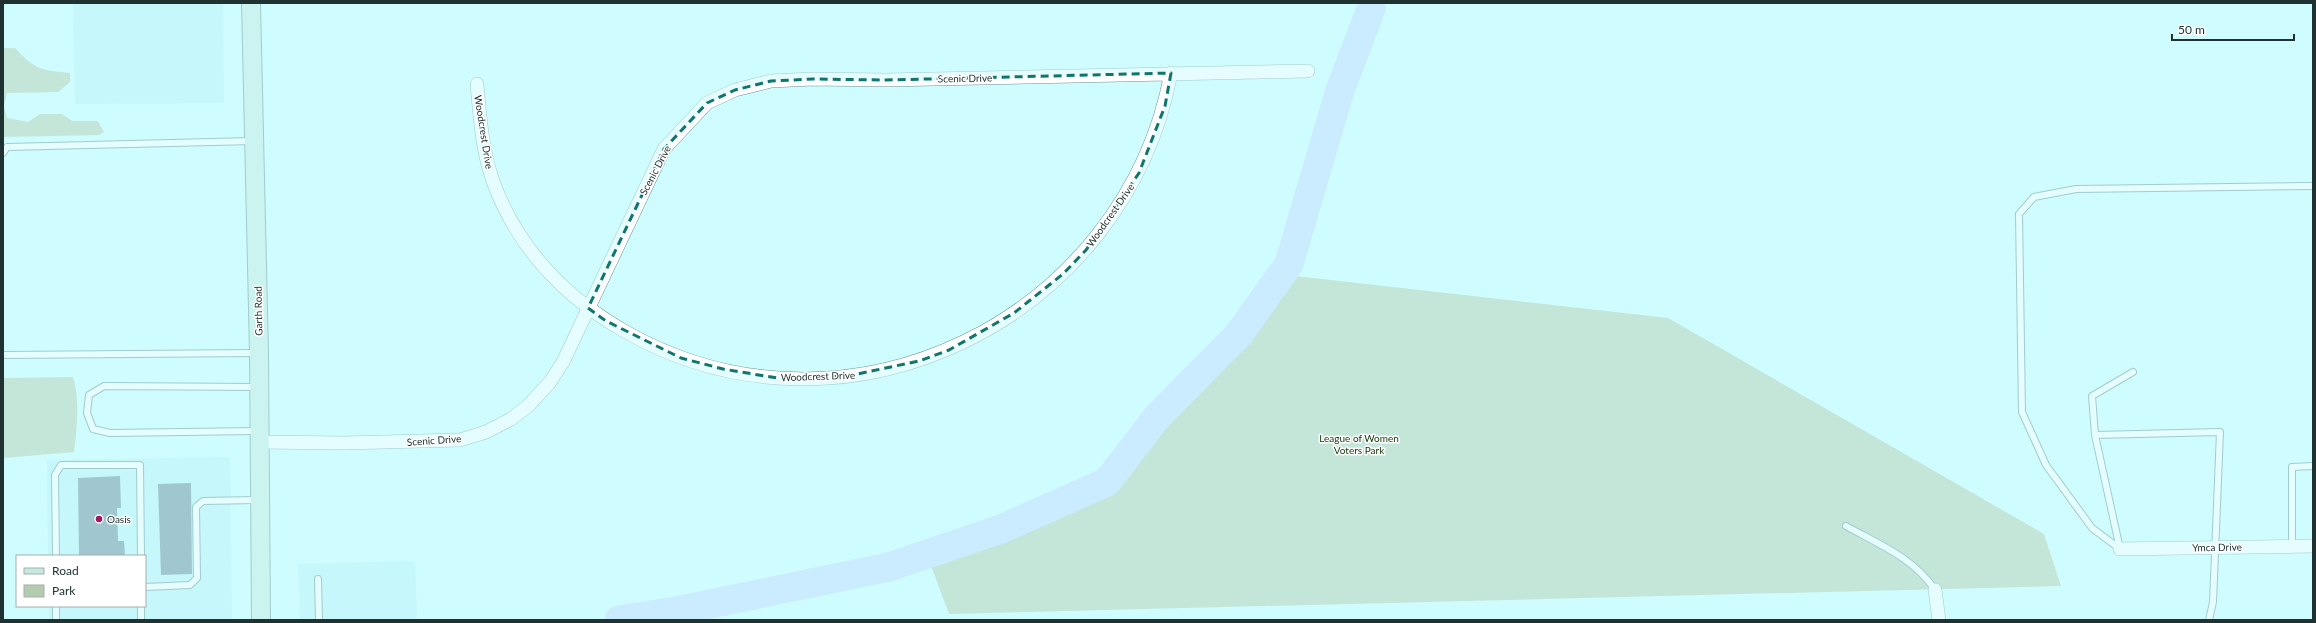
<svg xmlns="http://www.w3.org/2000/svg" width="2316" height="623" font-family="Lato,sans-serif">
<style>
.built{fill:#bbf2f5}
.green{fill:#b3ccad}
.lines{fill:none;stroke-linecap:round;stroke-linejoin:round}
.stream{stroke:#c6dafe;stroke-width:5}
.river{stroke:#c6dafe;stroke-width:29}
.building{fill:#678899}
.service-casing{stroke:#699396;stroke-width:8}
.minor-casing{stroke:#699396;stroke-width:14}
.secondary-casing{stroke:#699396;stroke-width:20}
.service{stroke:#fff;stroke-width:6}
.minor{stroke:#fff;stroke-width:13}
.secondary{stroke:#c5e9df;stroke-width:18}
.marked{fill:none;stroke:#0f766e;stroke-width:3;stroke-dasharray:8 5;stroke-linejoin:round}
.poi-dot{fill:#a21761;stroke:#fff;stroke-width:1.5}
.labels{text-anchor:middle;stroke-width:3;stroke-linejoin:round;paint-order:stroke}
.street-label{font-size:10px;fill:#203132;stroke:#fff}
.park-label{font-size:10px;fill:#0b3800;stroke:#fff}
.poi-label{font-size:10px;fill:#203132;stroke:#fff;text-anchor:start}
</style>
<rect width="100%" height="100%" fill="#cffcfe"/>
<path class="built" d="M73,3H223L224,103L75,104Z
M230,457L232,619L49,620V606H145V556H48L47,460Z
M415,561L417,620H300L298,564Z"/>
<path class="green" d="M3,48H15C36,70 40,70 70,73V82L58,92L7,93L4,106L7,118L28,122L40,114H62L72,121H98L104,132L99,135L3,137Z
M1295,276L1668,318L2044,534L2061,586L949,614L930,563L1098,498Z
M73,377C80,400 77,428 74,452L3,458V378Z"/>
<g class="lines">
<path class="stream" d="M1371,9L1374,3"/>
<path class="river" d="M619,620L676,611L889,567L1001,529L1107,482L1157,417L1239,334L1289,264L1340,90L1371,9"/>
</g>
<path class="building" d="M120,476L121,508H117L118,541H124L125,556H79L78,478Z
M191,483L192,574L161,575L158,484Z"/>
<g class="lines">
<defs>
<path id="service" d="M3,153L7,147L253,141
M3,355L257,353
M257,387L104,386L89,395L87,413L93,429L110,433L258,431
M2095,435L2220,432L2213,602L2209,620
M1846,526C1878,544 1914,558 1935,590
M2292,546V467L2313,466
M2120,549L2092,528L2046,465L2022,412L2019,214L2034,197L2076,189L2313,186
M2120,549L2095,435L2092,396L2133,372
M56,556L55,475L61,465H140L141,556
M318,579L319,620
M145,587L190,585L197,578L196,507L203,501L258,500
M56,606V620
M141,606V620"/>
<path id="minor" d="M477,84C480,117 482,152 494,184C519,250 564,297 626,332C847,457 1125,319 1171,73
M260,442L345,443L460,440L486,432L511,419L528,406L550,382L563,362L664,149L707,103L735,90L771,81L813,79L886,80L1308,71
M2120,549L2313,546
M1935,590L1939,620"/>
<path id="secondary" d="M251,3L259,353L261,620"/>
</defs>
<use href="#service" class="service-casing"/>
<use href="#minor" class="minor-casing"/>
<use href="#secondary" class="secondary-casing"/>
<use href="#service" class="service"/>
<use href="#minor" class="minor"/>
<use href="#secondary" class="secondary"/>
</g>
<path d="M0 0H2316V623H0ZM1171,73L1165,106L1139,173L1086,250L1063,274L1014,313L949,350L919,361L848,376L777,378L723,369L681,358L606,321L588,308L664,149L707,103L735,90L771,81L813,79L886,80Z" fill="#cffcfe" fill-opacity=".55" fill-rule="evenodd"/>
<path class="marked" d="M1171,73L1165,106L1139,173L1086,250L1063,274L1014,313L949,350L919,361L848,376L777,378L723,369L681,358L606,321L588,308L664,149L707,103L735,90L771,81L813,79L886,80Z"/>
<circle class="poi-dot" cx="99" cy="519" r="4"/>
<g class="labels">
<g class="street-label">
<text transform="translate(965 78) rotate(-1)" y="4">Scenic Drive</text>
<text transform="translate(484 132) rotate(81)" y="4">Woodcrest Drive</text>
<text transform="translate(655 170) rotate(-62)" y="4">Scenic Drive</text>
<text transform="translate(1110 215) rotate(-55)" y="4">Woodcrest Drive</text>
<text transform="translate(258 311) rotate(-91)" y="4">Garth Road</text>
<text transform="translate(818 376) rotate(-2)" y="4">Woodcrest Drive</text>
<text transform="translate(434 440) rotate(-4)" y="4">Scenic Drive</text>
<text transform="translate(2217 547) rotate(-1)" y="4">Ymca Drive</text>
</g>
<g class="park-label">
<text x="1359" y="442">League of Women<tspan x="1359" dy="12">Voters Park</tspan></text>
</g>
<g class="poi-label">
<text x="107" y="523">Oasis</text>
</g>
</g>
<rect width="2316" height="623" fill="none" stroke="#203132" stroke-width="8"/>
<rect x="16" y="555" width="130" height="52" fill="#ffffff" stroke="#a6adad"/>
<rect x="24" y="568" width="20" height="6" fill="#c5e9df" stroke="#a6adad"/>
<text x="52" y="575" font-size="12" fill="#203132">Road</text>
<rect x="24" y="585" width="20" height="12" fill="#b3ccad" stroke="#a6adad"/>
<text x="52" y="595" font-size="12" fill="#203132">Park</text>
<path d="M2172 34v6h122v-6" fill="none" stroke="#203132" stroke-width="2"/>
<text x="2178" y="34" font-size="12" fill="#203132" stroke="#ffffff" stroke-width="3" paint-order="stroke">50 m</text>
</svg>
